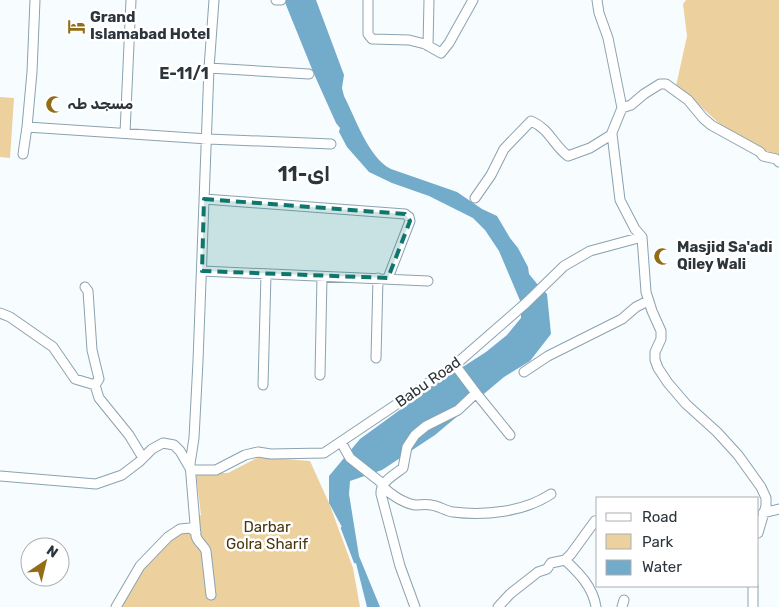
<svg xmlns="http://www.w3.org/2000/svg" width="779" height="607" font-family="Rubik,'Noto Sans Arabic',sans-serif">
<style>
.green{fill:#ecd09d}
.water{fill:#73abcb}
.lines{fill:none;stroke-linecap:round;stroke-linejoin:round}
.stream{stroke:#73abcb;stroke-width:2.5}
.minor-casing{stroke:#8ba2b0;stroke-width:11}
.minor{stroke:#fff;stroke-width:9}
.marked{fill:#0f766e;fill-opacity:0.2;stroke:#0f766e;stroke-width:4;stroke-dasharray:10 6;stroke-linejoin:round}
.labels{text-anchor:middle;stroke-width:5;stroke-linejoin:round;paint-order:stroke}
.poi-label{font-size:15px;font-weight:bold;fill:#2b353b;stroke:#fff;text-anchor:start}
.street-label{font-size:15px;fill:#2b353b;stroke:#fff}
.park-label{font-size:15px;fill:#4a360c;stroke:#fff}
.neighbourhood-label{font-size:16px;font-weight:bold;fill:#2b353b;stroke:#fff}
.district-label{font-size:20px;font-weight:bold;fill:#2b353b;stroke:#fff}
</style>
<rect width="100%" height="100%" fill="#f7fcff"/>
<path class="green" d="M686,0H779V160L721,125L690,97L676,86L687,36L683,4Z
M0,97L14,98L10,158L0,157Z
M259,457L310,461L329,503L353,568L360,607H122L148,559L184,527L201,515L196,473H228Z"/>
<path class="water" d="M284,0H316L344,75L342,88L344,96C355,117 369,159 391,169L457,192L482,209L497,216L510,238L518,248L528,267L529,274L538,285L547,294L551,334L530,361L504,377L435,435L382,470L350,481L349,494L359,556L380,607H367L356,563L343,529L329,503V476L360,439L430,388L486,352L507,335L521,318V303L499,251L485,230L473,218L429,196L392,183L369,172L347,147L339,132L340,128L336,123L314,74Z"/>
<g class="lines">
<path class="stream" d="M342,528L355,562"/>
<defs>
<path id="minor" d="M35,0L32,72L27,127L208,139L331,144
M276,0H281
M368,0V34L372,39L409,40L425,44L441,53L449,43L473,0
M428,46L429,0
M209,68L309,74
M622,108L631,105L644,94L660,84H666L688,100L703,118L711,125L760,152L763,156L776,159L779,162
M125,133L131,0
M612,134L620,200L635,229L642,237L646,292L652,311L661,331V339L655,352V360L658,368L668,383L686,404L717,432L738,455L761,487L766,498V506L758,533
M23,154L27,127
M475,198L491,175L504,149L531,121C550,129 553,145 568,156L590,148L611,135L622,108L608,38L599,13L597,0
M204,199L405,214L409,217L410,221L388,278
M202,271L428,281
M85,287L88,291L92,350L99,379L95,385L99,398L129,435L143,458
M0,313L10,317L53,347L75,379L95,385
M376,358L378,278
M524,372L548,356L622,319L636,307L648,301
M320,375L322,277
M263,385L266,274
M476,393L510,435
M341,442L350,458L383,484
M0,476L96,484L122,475L139,462L152,449L163,443L174,445L180,451L191,470H216L245,455L258,452L271,454L324,453L455,365L526,303L564,266L590,251L642,237
M382,486C390,494 403,503 415,505C420,505 426,504 431,505C439,506 446,511 453,512C485,516 524,512 551,494
M763,513L779,509
M565,560L571,554L595,521L598,523
M753,586V607
M211,595L206,551C204,545 198,543 196,536L190,464L194,438L198,361L209,68L214,0
M116,607L140,566L168,537L180,529L190,528L196,532
M415,607L400,566L381,494C380,482 394,475 403,468L407,447L415,435L426,426L458,410L476,393L455,365
M498,607L510,594L538,572L547,569L551,563L565,560C579,573 593,587 596,607
M622,607L624,600"/>
</defs>
<use href="#minor" class="minor-casing"/>
<use href="#minor" class="minor"/>
</g>
<path class="marked" d="M204,199L405,214L410,221L388,278L202,271Z"/>
<defs>
<symbol id="hotel-bare" viewBox="-9 -9 18 18"><path d="M-6-4.5h1.5V1H6V5H4.5V3h-9V5H-6ZM-4 0a1.8 1.8 0 1 1 3.6 0ZM.5 0V-2.5h3Q6-2.5 6 0Z" fill="#936d16" stroke="#fff" stroke-width="2.5" paint-order="stroke"/></symbol>
<symbol id="mosque-bare" viewBox="-9 -9 18 18"><path d="M3.5-4.9A6 6 0 1 0 3.5 4.9A5 5 0 1 1 3.5-4.9Z" fill="#936d16" stroke="#fff" stroke-width="2.5" paint-order="stroke"/></symbol>
</defs>
<g fill-rule="evenodd">
<use href="#hotel-bare" x="64" y="14" width="25" height="25"/>
<use href="#mosque-bare" x="42" y="92" width="25" height="25"/>
<use href="#mosque-bare" x="650" y="244" width="25" height="25"/>
</g>
<g class="labels">
<g class="poi-label">
<text x="90" y="22">Grand<tspan x="90" dy="17">Islamabad Hotel</tspan></text>
<text x="68" y="109">مسجد طہ</text>
<text x="677" y="252">Masjid Sa'adi<tspan x="677" dy="17">Qiley Wali</tspan></text>
</g>
<g class="street-label">
<text transform="translate(428 382) rotate(-35)" y="5">Babu Road</text>
</g>
<g class="park-label">
<text x="267" y="532">Darbar<tspan x="267" dy="17">Golra Sharif</tspan></text>
</g>
<g class="neighbourhood-label">
<text x="184" y="79">E-11/1</text>
</g>
<g class="district-label">
<text x="304" y="181">ای-11</text>
</g>
</g>
<rect x="596" y="497" width="162" height="90" fill="#ffffff" stroke="#aaaeb1"/>
<rect x="606" y="513" width="25" height="8" fill="#ffffff" stroke="#aaaeb1"/>
<text x="642" y="522" font-size="15" fill="#2b353b">Road</text>
<rect x="606" y="534" width="25" height="15" fill="#ecd09d" stroke="#aaaeb1"/>
<text x="642" y="547" font-size="15" fill="#2b353b">Park</text>
<rect x="606" y="560" width="25" height="15" fill="#73abcb" stroke="#aaaeb1"/>
<text x="642" y="572" font-size="15" fill="#2b353b">Water</text>
<g transform="translate(45 562) rotate(35)"><circle r="24" fill="#ffffff" stroke="#aaaeb1"/>
<path d="M0-4L9 19L0 12L-9 19Z" fill="#936d16"/>
<text y="-8" font-size="14" font-weight="bold" text-anchor="middle" fill="#2b353b">N</text>
</g>
</svg>
